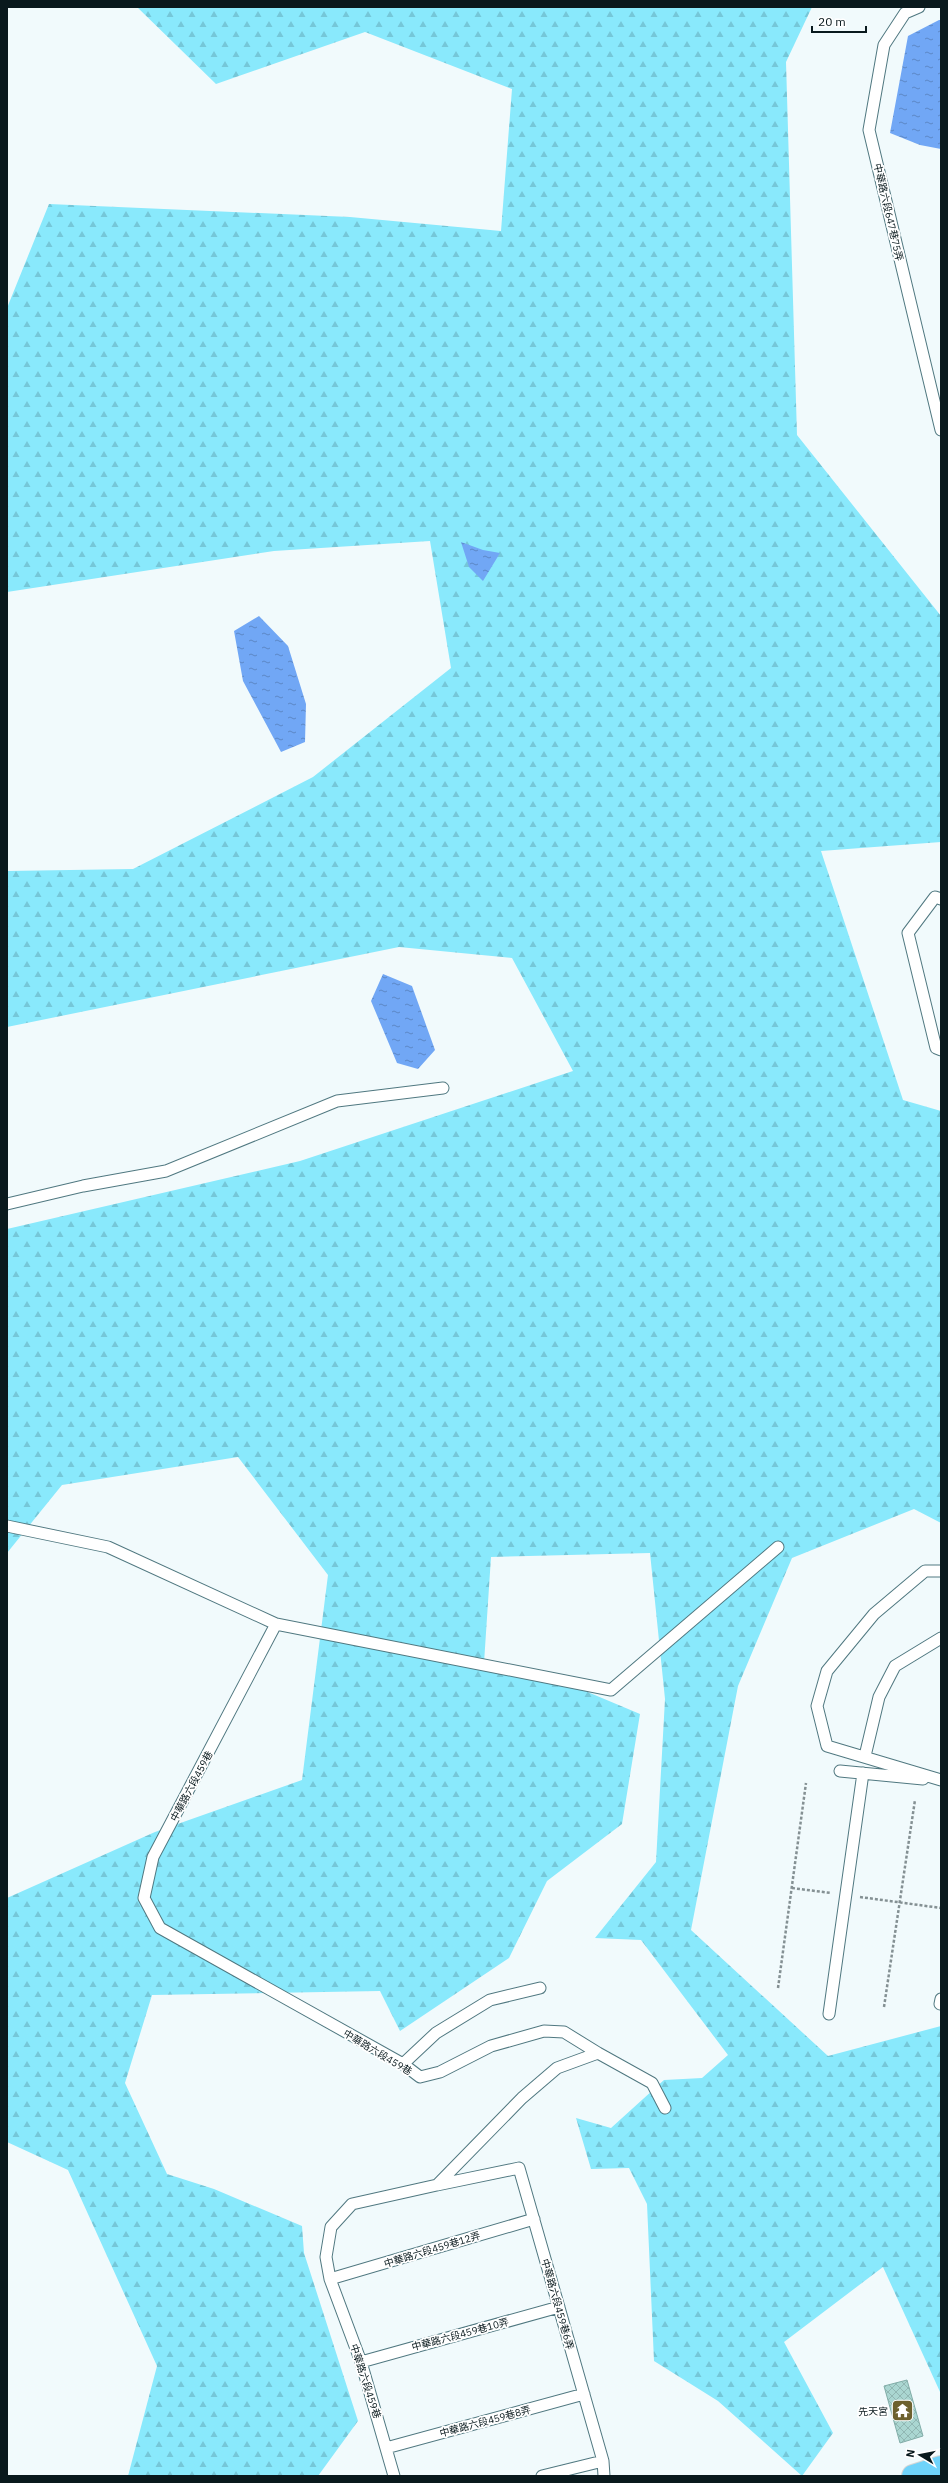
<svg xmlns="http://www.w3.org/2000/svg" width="948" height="2483" font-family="'IBM Plex Sans','Noto Sans TC',sans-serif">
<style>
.forest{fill:url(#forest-firs)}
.water{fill:url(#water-ripples)}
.building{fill:url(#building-cross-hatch);stroke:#82ada8}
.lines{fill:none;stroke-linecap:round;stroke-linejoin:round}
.lane-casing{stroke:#507880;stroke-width:13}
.primary-casing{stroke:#d3d6d6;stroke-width:24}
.path{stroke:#849093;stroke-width:2.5;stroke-dasharray:3 2;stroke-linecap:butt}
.lane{stroke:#fff;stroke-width:11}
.primary{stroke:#6fd3fa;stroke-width:22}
.labels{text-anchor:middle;stroke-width:3.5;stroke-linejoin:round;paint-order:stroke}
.street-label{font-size:10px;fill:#09191d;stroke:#fff}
.poi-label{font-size:10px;fill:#09191d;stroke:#fff;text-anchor:end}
</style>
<defs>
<pattern id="forest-firs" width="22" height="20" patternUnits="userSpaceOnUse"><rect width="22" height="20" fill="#89e9fc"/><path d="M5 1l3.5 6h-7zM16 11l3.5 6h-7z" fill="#75c7d8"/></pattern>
<pattern id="water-ripples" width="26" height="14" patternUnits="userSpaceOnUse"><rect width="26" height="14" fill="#71a7f5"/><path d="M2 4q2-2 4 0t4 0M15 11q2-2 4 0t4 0" fill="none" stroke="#5b87c6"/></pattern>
<pattern id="building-cross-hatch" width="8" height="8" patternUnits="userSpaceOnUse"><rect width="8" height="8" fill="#aad6d1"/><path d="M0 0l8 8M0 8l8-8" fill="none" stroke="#91b7b3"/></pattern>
</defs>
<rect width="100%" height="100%" fill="#f1fafc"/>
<path class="forest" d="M137,7H812L786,62L797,435L941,616V842L821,851L903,1100L941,1111V1523L914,1509L792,1558L738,1686L691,1930L828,2056L941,2026V2394L883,2267L784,2342L833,2433L802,2476L718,2401L654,2361L647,2204L629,2168L591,2169L576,2118L611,2128L664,2080L702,2078L728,2055L641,1940L595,1938L656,1862L665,1699L650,1553L491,1557L484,1663L552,1677L640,1714L622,1824L547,1881L509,1958L400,2031L380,1991L152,1995L125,2083L167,2174L214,2189L302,2226L304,2253L358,2421L318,2476H128L157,2366L68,2170L7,2142V1898L155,1832L302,1780L328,1575L238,1457L62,1485L7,1553V1229L300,1161L573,1071L512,958L399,947L7,1027V871L133,869L313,777L451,668L430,541L274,551L7,592V308L49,204L350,217L501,231L512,89L365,32L216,84Z"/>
<path class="water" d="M939,20H941V149L920,145L890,133L908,36Z
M461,542L483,550L500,553L483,581L469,567Z
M259,616L288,646L306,704L305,742L281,752L243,681L234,631Z
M383,974L412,986L435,1050L418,1069L397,1063L371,1001Z"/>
<path class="building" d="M907,2380L923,2436L900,2443L884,2386Z"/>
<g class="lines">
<defs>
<path id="lane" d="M919,7L905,13L884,45L869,130L941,430
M941,899L935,897L908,933L936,1048L941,1050
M7,1204L83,1186L166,1171L337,1101L443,1088
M7,1526L108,1547L276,1624L611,1690L778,1547
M941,1571H925L874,1614L827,1671L817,1706L827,1746L941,1780
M276,1624L153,1857L144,1898L160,1928L403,2064L420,2077L440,2072L491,2046L544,2031L564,2032L598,2053L557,2068L522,2098L437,2185L352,2204L331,2227L326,2257L330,2279L361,2362L394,2476
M865,1756L879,1697L895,1666L941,1638
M840,1771L923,1779
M940,2004L941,1999
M829,2014L863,1773
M598,2053L652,2083L665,2108
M403,2064L436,2033L490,2000L540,1988
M437,2185L519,2168L603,2461L542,2476
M330,2279L534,2219
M361,2362L559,2307
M386,2448L584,2394
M603,2461L604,2476"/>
<path id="primary" d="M913,2476L941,2467"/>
</defs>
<use href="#lane" class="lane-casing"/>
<use href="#primary" class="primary-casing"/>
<path class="path" d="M792,1888L831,1893
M860,1897L941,1908
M778,1988L806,1783
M884,2007L915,1800"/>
<use href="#lane" class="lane"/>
<use href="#primary" class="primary"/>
</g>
<defs>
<symbol id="temple-square" viewBox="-11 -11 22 22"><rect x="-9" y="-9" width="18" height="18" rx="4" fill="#6d612e" stroke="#fff"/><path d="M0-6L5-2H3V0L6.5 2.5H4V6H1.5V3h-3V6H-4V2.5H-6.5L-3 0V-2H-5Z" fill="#fff"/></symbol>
</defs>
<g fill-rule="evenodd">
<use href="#temple-square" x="890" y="2398" width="25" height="25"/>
</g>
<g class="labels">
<g class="street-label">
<text transform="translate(889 212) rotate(77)" y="4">中華路六段647巷75弄</text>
<text transform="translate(191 1786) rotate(-62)" y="4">中華路六段459巷</text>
<text transform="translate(378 2052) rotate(31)" y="4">中華路六段459巷</text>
<text transform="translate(432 2249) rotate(-17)" y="4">中華路六段459巷12弄</text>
<text transform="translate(558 2304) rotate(74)" y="4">中華路六段459巷6弄</text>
<text transform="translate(460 2334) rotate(-15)" y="4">中華路六段459巷10弄</text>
<text transform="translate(366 2381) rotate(72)" y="4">中華路六段459巷</text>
<text transform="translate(485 2421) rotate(-15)" y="4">中華路六段459巷8弄</text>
</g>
<g class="poi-label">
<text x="888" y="2415">先天宮</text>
</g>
</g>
<rect width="948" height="2483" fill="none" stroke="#09191d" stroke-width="16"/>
<g transform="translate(920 2455) rotate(280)" stroke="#ffffff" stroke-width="3" paint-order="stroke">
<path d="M0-3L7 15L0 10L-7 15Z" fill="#09191d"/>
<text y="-6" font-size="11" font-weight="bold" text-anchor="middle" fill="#09191d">N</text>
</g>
<path d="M812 26v6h54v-6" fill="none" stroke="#09191d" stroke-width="2"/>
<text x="818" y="26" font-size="12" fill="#09191d" stroke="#ffffff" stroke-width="3" paint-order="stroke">20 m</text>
</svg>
